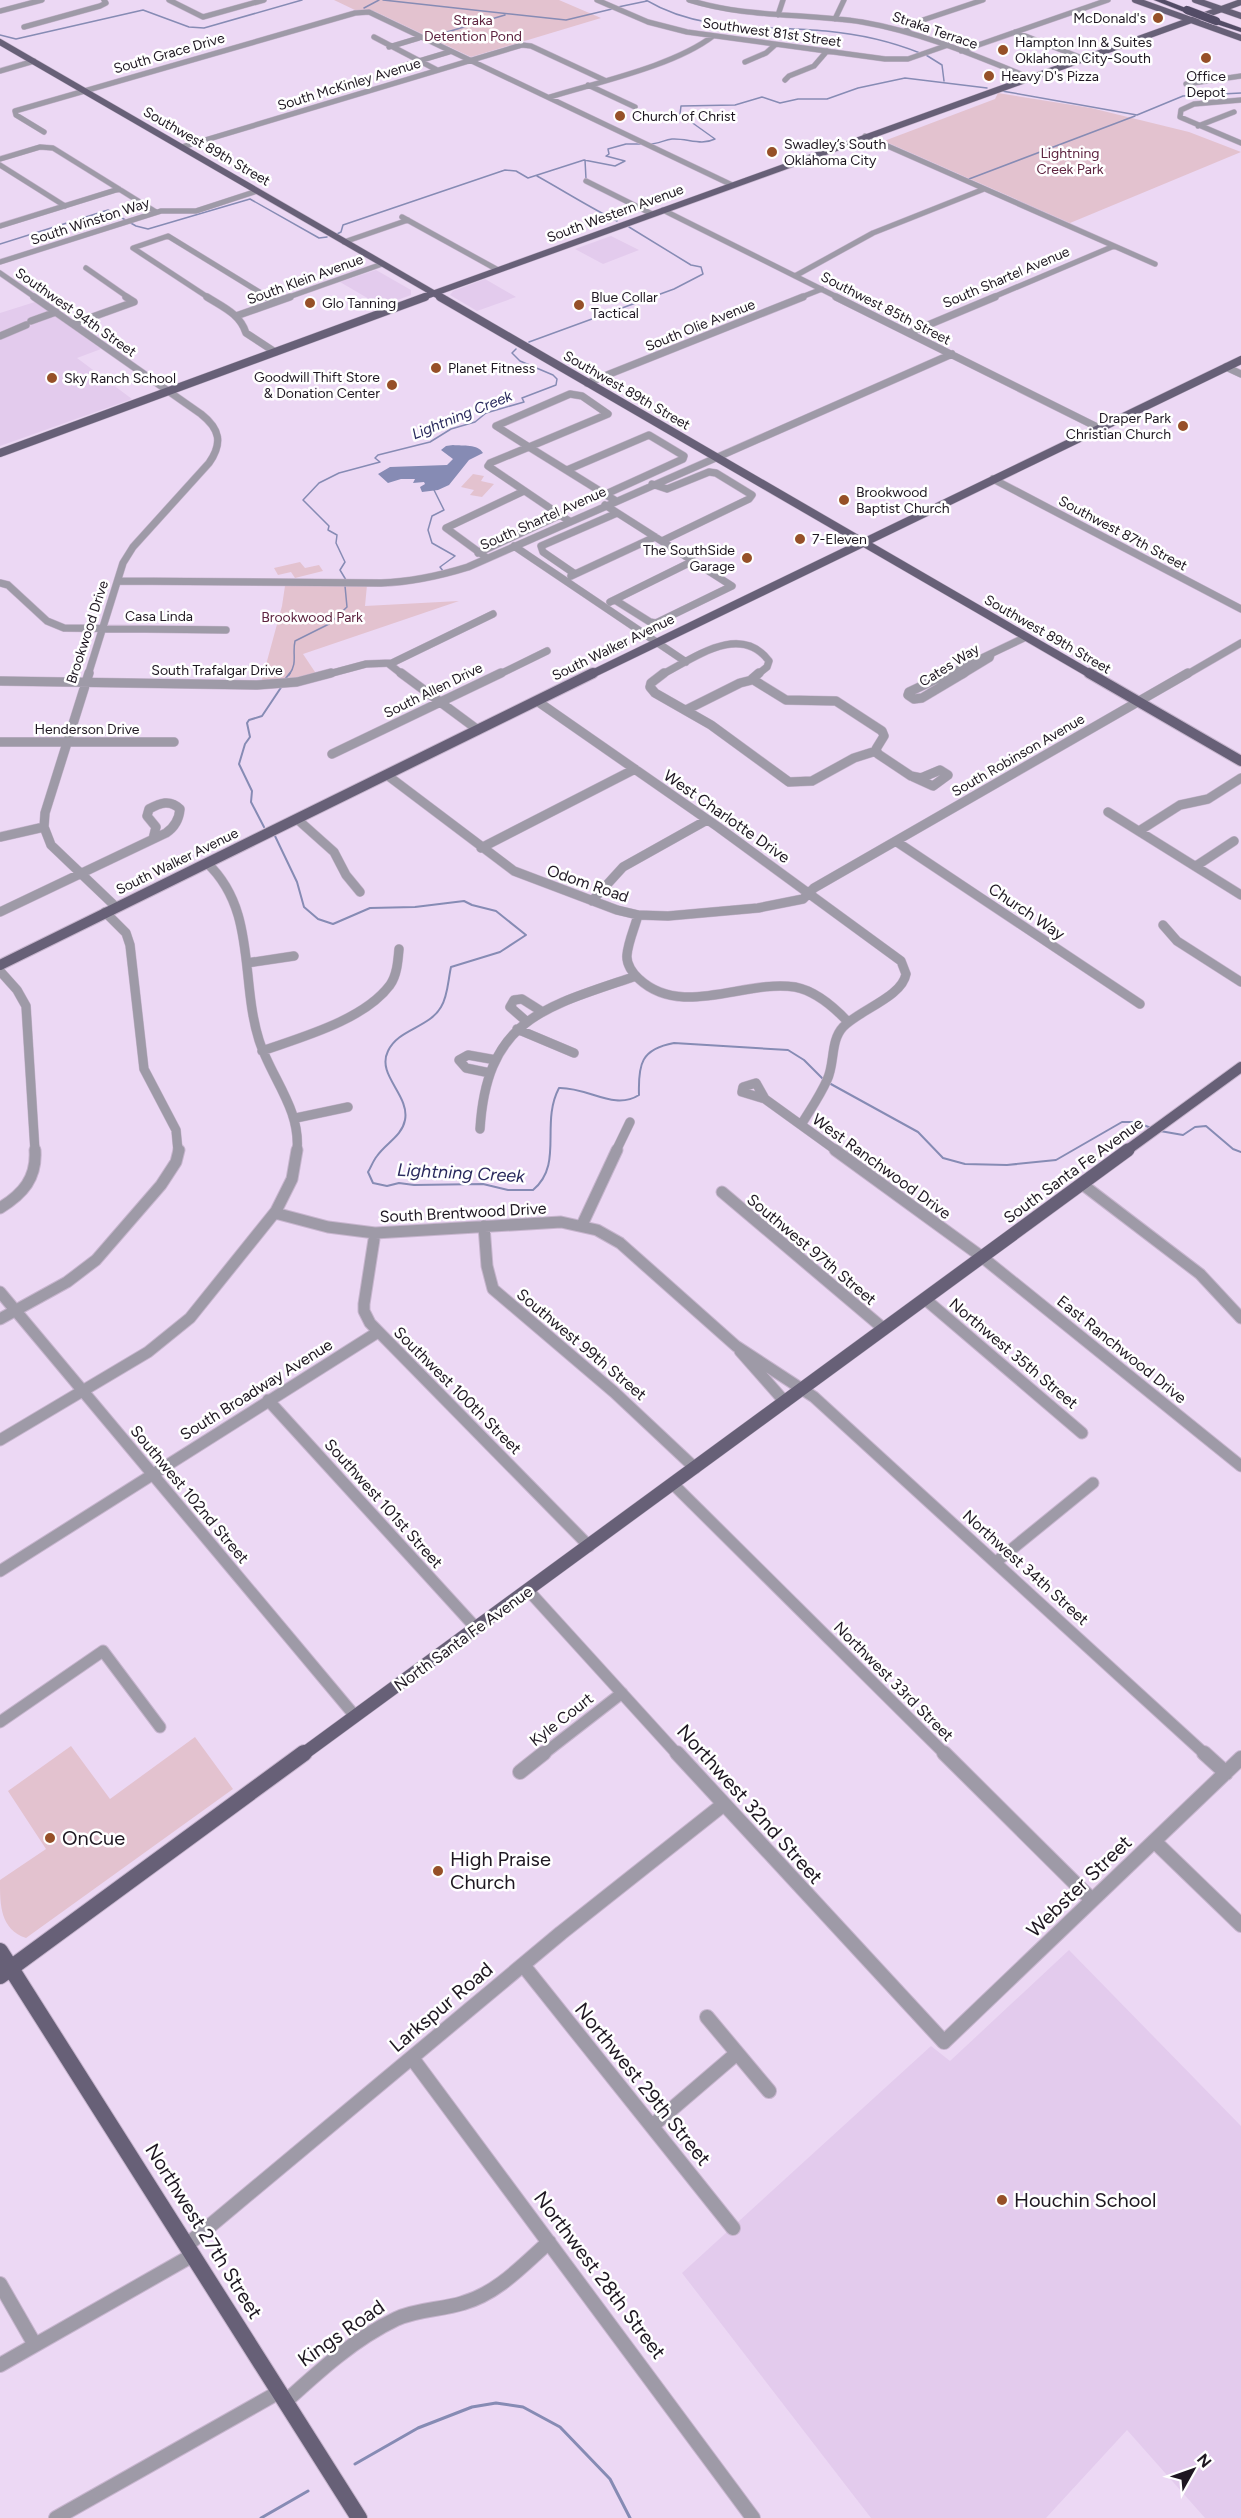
<svg xmlns="http://www.w3.org/2000/svg" width="1241" height="2518" font-family="Figtree,sans-serif">
<style>
.built{fill:#e3cbed}
.green{fill:#e3c2cf}
.water{fill:#868bb4}
.lines{fill:none;stroke-linecap:round;stroke-linejoin:round}
.stream-far2{stroke:#868bb4;stroke-width:1.5}
.stream-far1{stroke:#868bb4;stroke-width:2}
.stream{stroke:#868bb4;stroke-width:3}
.minor-far4-casing{stroke:#c7b5ce;stroke-width:6}
.minor-far3-casing{stroke:#c7b5ce;stroke-width:8}
.minor-far2-casing{stroke:#c7b5ce;stroke-width:10}
.minor-far1-casing{stroke:#c7b5ce;stroke-width:13}
.minor-casing{stroke:#c7b5ce;stroke-width:16}
.major-far4-casing{stroke:#c7b5ce;stroke-width:7}
.major-far3-casing{stroke:#c7b5ce;stroke-width:9}
.major-far2-casing{stroke:#c7b5ce;stroke-width:12}
.major-far1-casing{stroke:#c7b5ce;stroke-width:14}
.major-casing{stroke:#c7b5ce;stroke-width:18}
.highway-casing{stroke:#c7b5ce;stroke-width:1}
.minor-far4{stroke:#9e9aa7;stroke-width:5}
.minor-far3{stroke:#9e9aa7;stroke-width:7}
.minor-far2{stroke:#9e9aa7;stroke-width:9}
.minor-far1{stroke:#9e9aa7;stroke-width:11}
.minor{stroke:#9e9aa7;stroke-width:14}
.major-far4{stroke:#676077;stroke-width:6}
.major-far3{stroke:#676077;stroke-width:8}
.major-far2{stroke:#676077;stroke-width:10}
.major-far1{stroke:#676077;stroke-width:13}
.major{stroke:#676077;stroke-width:16}
.highway{fill:#534c66;fill-rule:evenodd}
.highway-bridge-casing{stroke:#c7b5ce;stroke-width:9;stroke-linecap:butt}
.highway-bridge{stroke:#534c66;stroke-width:8}
.poi-dot{fill:#965028;stroke:#fff;stroke-width:2}
.labels{text-anchor:middle;stroke-width:5;stroke-linejoin:round;paint-order:stroke}
.far-poi-label{font-size:14px;fill:#1e1721;stroke:#fff;text-anchor:start}
.far-park-label{font-size:14px;fill:#5e2440;stroke:#fff}
.far-street-label{font-size:14px;fill:#1e1721;stroke:#fff}
.far-water-label{font-size:15px;font-style:italic;fill:#29295d;stroke:#fff}
.street-label{font-size:16px;fill:#1e1721;stroke:#fff}
.water-label{font-size:18px;font-style:italic;fill:#29295d;stroke:#fff}
.near-street-label{font-size:20px;fill:#1e1721;stroke:#fff}
.near-poi-label{font-size:20px;fill:#1e1721;stroke:#fff;text-anchor:start}
</style>
<rect width="100%" height="100%" fill="#ecd8f4"/>
<path class="built" d="M611,236L639,250L603,264L575,249Z
M376,270L411,290V295L381,306L340,282Z
M485,279L516,297L477,311L450,295L453,291Z
M35,302L101,349L77,358L132,399L0,446V313Z
M1069,1950L1241,2126V2518H1205L1127,2430L1046,2518H871L682,2273L931,2046L950,2061Z"/>
<path class="green" d="M334,0H559L601,18L471,57L374,11H357Z
M998,93L1091,108L1189,132L1241,152L1070,223L884,141L995,99Z
M473,474L484,476L481,481L494,484L482,497L470,495L474,490L461,487Z
M300,562L305,568L319,565L323,571L295,578L291,572L278,575L274,568Z
M367,585L365,606L459,601L303,654L317,675L261,683L282,606L285,586Z
M195,1737L233,1789L26,1938C0,1929 0,1905 0,1880L46,1849L8,1791L71,1746L110,1799Z"/>
<path class="water" d="M453,445C463,446 478,444 483,453L469,460L449,485L438,490L422,492L420,487L425,484L424,482L413,483L415,479H401L388,483L378,474L390,467L447,465L453,459L441,450L446,446Z"/>
<g class="lines">
<path class="stream-far2" d="M383,0L566,20L612,9
M646,0C701,33 764,25 826,31C858,34 890,41 920,53
M618,7L647,1
M364,8L379,0
M0,35L16,39L143,10L189,27L204,28L302,0
M430,37L505,15
M926,55L942,65L944,81
M1002,91L1137,115L1183,96L1241,93
M649,144C658,144 664,140 672,139C687,138 701,146 715,139L680,114L681,106L735,105L762,97L780,103L798,99H827L858,88L905,78L987,88
M585,160L586,179
M537,176C564,191 589,207 617,221
M969,179L1135,116
M337,234L341,232L343,225L505,170L516,171L528,178L584,160L615,166L625,161L606,156L609,154L608,149L626,144H643
M0,244L108,210L136,226L148,229L250,199L319,238L327,237
M529,342L674,289L703,274L701,267L691,265L629,227
M434,490L444,510L432,516L428,530L432,543L455,556L440,567L443,571
M346,580L340,570L345,562L336,543L337,535L328,530L329,526L303,500L319,483L339,473L380,462L375,458L378,455L430,442L451,429L475,422L486,413L524,402L522,398L556,385L557,379L553,375L520,361L512,353L516,349
M289,675C298,663 292,654 295,641L329,624L347,607L345,586"/>
<path class="stream-far1" d="M286,678L290,673
M264,827L251,802L252,791L239,764L245,744L250,737L247,723L249,720L262,716L282,686
M275,836L297,882L304,907L318,919L333,924L370,908L415,907L464,901L472,905L496,911L526,935L500,952L451,967C448,980 448,996 441,1007C429,1028 398,1029 388,1051C376,1075 410,1095 405,1120C402,1136 386,1143 377,1156C373,1161 371,1167 368,1172L373,1183L387,1186L399,1183L414,1185L483,1184L508,1190H533C564,1164 540,1124 559,1088C588,1087 614,1111 639,1095C638,1064 641,1049 674,1043L788,1050L804,1060L824,1080
M829,1083L918,1132L943,1158L965,1164L1007,1165L1056,1160L1122,1122H1136L1151,1128
M1160,1131L1183,1135L1195,1127L1206,1126L1233,1149L1241,1152"/>
<path class="stream" d="M355,2464L418,2428L472,2407L496,2403L523,2407L560,2427L610,2479L630,2518
M261,2518L308,2491"/>
<defs>
<path id="minor-far4" d="M169,0L203,17L264,0
M597,0L648,22L687,32L885,59H908L948,45
M689,0C746,18 804,13 862,22C920,32 974,55 1028,77
M0,11L42,0
M778,15L783,0
M835,19L844,0
M24,27L100,6L106,3L104,0
M905,31L923,20L983,0
M1015,32L1082,58
M374,37L437,70
M389,47L419,38
M961,51L1108,0
M745,62L766,53L775,45
M399,67L449,52
M0,71L34,61
M785,80L789,76L814,66L827,51
M1186,84L1241,76
M588,85L635,107
M550,97C598,82 674,66 713,36
M1241,100L1194,104L1181,110L1180,117L1241,143
M1198,126L1234,112
M44,132L16,115L15,111L355,13L369,12L732,185
M865,136L1155,264
M182,147L522,45L531,46L604,80
M0,159L40,147L53,148L156,212
M0,165L65,206
M586,181L652,214
M663,210L839,298
M402,217L498,270
M0,226L119,189
M344,242L408,220
M0,262L161,211H196L257,191
M86,268L129,298
M0,273L36,298
M795,276L873,233L984,189
M209,298L133,248L168,236L269,298
M286,298L382,264
M799,298L822,289
M991,298L1114,246"/>
<path id="minor-far3" d="M34,297L201,414C220,429 223,443 209,463L133,547L123,563L88,675
M207,297C223,307 240,314 246,333L275,352
M266,297L275,302
M836,297L1099,428
M236,316L290,297
M31,321L56,312
M73,324L134,302L126,297
M909,333L995,297
M0,336L26,325
M1226,367L1241,374
M587,383L803,297
M570,394L582,396L608,414L529,447L496,426Z
M529,447L616,501
M529,447L490,463L488,466L569,521
M567,470L649,435L684,456L683,459L606,494
M993,479L1241,609
M652,484L667,489L709,472L716,473L752,495L749,499L662,541
M605,505L732,586L656,623L650,622L615,600
M514,546L686,662
M478,553L560,515
M487,558L446,528L524,491
M575,574L543,552L541,546L617,513
M571,576L655,537
M118,581L381,583C411,582 439,576 468,567L952,354
M0,583L8,585L47,621L64,628L226,630
M610,602L693,561
M389,664L403,675
M325,675L366,664L392,663L493,614
M498,675L547,651
M661,675C693,659 740,622 769,661L767,667L757,675
M946,675L1026,637
M962,675L990,658L991,655
M1186,675L1241,643"/>
<path id="minor-far2" d="M89,673L45,813L44,827L51,845L116,907
M401,673L478,730
M664,673L651,683L650,687L655,693L711,725L789,782L812,781L854,758L876,751
M759,673L752,679L786,700L836,701L882,731L884,736L876,749L878,754L911,776
M949,673L909,692L908,695L914,699L922,698L964,673
M0,681L257,685L297,682L331,673
M537,701L718,827L901,961L906,974C902,997 859,1010 843,1027C830,1041 835,1064 827,1080C820,1096 810,1110 801,1125
M686,710L740,683L752,680
M0,742H174
M332,754L501,673
M940,770L948,775L933,786L911,776L921,778Z
M387,775L514,871L617,910L638,915L668,916L758,908L803,899L814,888L1188,673
M1108,812L1241,895
M297,819L334,852L346,875L360,892
M1139,831L1180,805L1208,799L1241,778
M0,837L44,827
M897,842L1140,1004
M481,848L635,769
M207,863C257,910 240,980 259,1040C271,1078 301,1109 297,1151
M1196,866L1234,841
M592,901L623,867L707,820
M0,912L166,833C175,827 179,820 180,809C170,799 160,803 149,809L147,816L156,827L153,839
M105,912L126,933L130,945L144,1069L176,1130L178,1151
M638,915C635,927 628,942 627,955C626,964 633,974 639,979C682,1019 745,979 795,987C816,991 834,1007 848,1022
M1163,925L1177,941L1241,982
M247,963L294,956
M0,971L17,990L26,1006L35,1151
M526,1021L510,1007L514,1000L522,999L541,1011
M517,1029L574,1053
M262,1051C302,1037 364,1020 390,985C397,975 398,961 399,949
M490,1073L466,1068L459,1060L468,1055L496,1060
M756,1083L765,1099L742,1092L743,1087Z
M765,1099L837,1151
M296,1118L348,1107
M480,1129C487,1018 545,1007 636,976
M616,1151L630,1122"/>
<path id="minor-far1" d="M835,1150L982,1257L1241,1466
M1082,1184L1200,1274L1241,1318
M722,1192L884,1329
M0,1208C23,1194 37,1178 35,1150
M275,1213L328,1227L375,1233L561,1222L597,1230L620,1243L736,1346L814,1397L1206,1755
M582,1225L617,1150
M484,1226L487,1266L493,1289L614,1392L695,1468
M375,1233L364,1304V1311L370,1323L589,1546
M0,1292L355,1716
M925,1299L1082,1433
M0,1319L67,1282L96,1260L161,1185L176,1162L179,1150
M740,1351L785,1402
M268,1400L476,1628
M0,1440L148,1352L190,1318L276,1211L292,1179L297,1150
M673,1484L946,1755
M996,1562L1093,1483
M0,1571L378,1332
M528,1590L678,1755
M0,1722L103,1651L160,1727
M542,1755L622,1693"/>
<path id="minor" d="M677,1753L944,2042L1241,1758
M944,1753L1092,1900
M1204,1753L1226,1773
M520,1772L544,1753
M1154,1841L1241,1925
M523,1965L733,2228
M707,2017L769,2091
M412,2058L753,2518
M652,2126L736,2054
M187,2245L561,1933L724,1804
M0,2284L35,2345
M0,2365L193,2255
M285,2402C319,2371 354,2339 396,2319C417,2309 441,2310 463,2303C498,2293 523,2265 549,2242
M56,2518L279,2392"/>
<path id="major-far4" d="M1135,0L1241,38
M1195,0L1241,16
M0,42L442,298
M421,298L1241,2"/>
<path id="major-far3" d="M440,297L1092,675
M0,453L425,297
M590,675L1241,360"/>
<path id="major-far2" d="M1089,673L1241,761
M0,965L593,673
M1126,1151L1241,1067"/>
<path id="major-far1" d="M302,1755L1128,1150"/>
<path id="major" d="M0,1951L359,2518
M0,1976L304,1753"/>
<path id="highway" d="M1154,0H1165L1191,10L1184,12Z
M1216,19L1241,28V32L1213,23Z"/>
</defs>
<use href="#minor-far4" class="minor-far4-casing"/>
<use href="#minor-far3" class="minor-far3-casing"/>
<use href="#minor-far2" class="minor-far2-casing"/>
<use href="#minor-far1" class="minor-far1-casing"/>
<use href="#minor" class="minor-casing"/>
<use href="#major-far4" class="major-far4-casing"/>
<use href="#major-far3" class="major-far3-casing"/>
<use href="#major-far2" class="major-far2-casing"/>
<use href="#major-far1" class="major-far1-casing"/>
<use href="#major" class="major-casing"/>
<use href="#highway" class="highway-casing"/>
<use href="#minor-far4" class="minor-far4"/>
<use href="#minor-far3" class="minor-far3"/>
<use href="#minor-far2" class="minor-far2"/>
<use href="#minor-far1" class="minor-far1"/>
<use href="#minor" class="minor"/>
<use href="#major-far4" class="major-far4"/>
<use href="#major-far3" class="major-far3"/>
<use href="#major-far2" class="major-far2"/>
<use href="#major-far1" class="major-far1"/>
<use href="#major" class="major"/>
<use href="#highway" class="highway"/>
<defs>
<path id="highway-bridge" d="M1187,10L1216,21"/>
</defs>
<use href="#highway-bridge" class="highway-bridge-casing"/>
<use href="#highway-bridge" class="highway-bridge"/>
</g>
<g class="poi-dot">
<circle cx="1158" cy="18" r="6"/>
<circle cx="1003" cy="50" r="6"/>
<circle cx="1206" cy="58" r="6"/>
<circle cx="989" cy="76" r="6"/>
<circle cx="620" cy="116" r="6"/>
<circle cx="772" cy="152" r="6"/>
<circle cx="310" cy="303" r="6"/>
<circle cx="579" cy="305" r="6"/>
<circle cx="436" cy="368" r="6"/>
<circle cx="52" cy="378" r="6"/>
<circle cx="392" cy="385" r="6"/>
<circle cx="1183" cy="426" r="6"/>
<circle cx="844" cy="500" r="6"/>
<circle cx="800" cy="539" r="6"/>
<circle cx="747" cy="558" r="6"/>
<circle cx="50" cy="1838" r="6"/>
<circle cx="438" cy="1871" r="6"/>
<circle cx="1002" cy="2200" r="6"/>
</g>
<g class="labels">
<g class="far-poi-label">
<text x="1146" y="23" text-anchor="end">McDonald's</text>
<text x="1015" y="47">Hampton Inn &amp; Suites<tspan x="1015" dy="16">Oklahoma City-South</tspan></text>
<text x="1001" y="81">Heavy D's Pizza</text>
<text x="1206" y="81" text-anchor="middle">Office<tspan x="1206" dy="16">Depot</tspan></text>
<text x="632" y="121">Church of Christ</text>
<text x="784" y="149">Swadley’s South<tspan x="784" dy="16">Oklahoma City</tspan></text>
<text x="591" y="302">Blue Collar<tspan x="591" dy="16">Tactical</tspan></text>
<text x="322" y="308">Glo Tanning</text>
<text x="448" y="373">Planet Fitness</text>
<text x="380" y="382" text-anchor="end">Goodwill Thift Store<tspan x="380" dy="16">&amp; Donation Center</tspan></text>
<text x="64" y="383">Sky Ranch School</text>
<text x="1171" y="423" text-anchor="end">Draper Park<tspan x="1171" dy="16">Christian Church</tspan></text>
<text x="856" y="497">Brookwood<tspan x="856" dy="16">Baptist Church</tspan></text>
<text x="812" y="544">7-Eleven</text>
<text x="735" y="555" text-anchor="end">The SouthSide<tspan x="735" dy="16">Garage</tspan></text>
</g>
<g class="far-park-label">
<text x="473" y="25">Straka<tspan x="473" dy="16">Detention Pond</tspan></text>
<text x="1070" y="158">Lightning<tspan x="1070" dy="16">Creek Park</tspan></text>
<text x="312" y="622">Brookwood Park</text>
</g>
<g class="far-street-label">
<text transform="translate(935 30) rotate(19)" y="5">Straka Terrace</text>
<text transform="translate(772 32) rotate(8)" y="5">Southwest 81st Street</text>
<text transform="translate(169 53) rotate(-16)" y="5">South Grace Drive</text>
<text transform="translate(349 84) rotate(-17)" y="5">South McKinley Avenue</text>
<text transform="translate(207 146) rotate(30)" y="5">Southwest 89th Street</text>
<text transform="translate(615 213) rotate(-20)" y="5">South Western Avenue</text>
<text transform="translate(90 221) rotate(-18)" y="5">South Winston Way</text>
<text transform="translate(1006 277) rotate(-23)" y="5">South Shartel Avenue</text>
<text transform="translate(305 279) rotate(-20)" y="5">South Klein Avenue</text>
<text transform="translate(886 308) rotate(27)" y="5">Southwest 85th Street</text>
<text transform="translate(76 312) rotate(35)" y="5">Southwest 94th Street</text>
<text transform="translate(700 325) rotate(-22)" y="5">South Olie Avenue</text>
<text transform="translate(627 390) rotate(30)" y="5">Southwest 89th Street</text>
<text transform="translate(543 518) rotate(-24)" y="5">South Shartel Avenue</text>
<text transform="translate(1123 533) rotate(28)" y="5">Southwest 87th Street</text>
<text x="159" y="621">Casa Linda</text>
<text transform="translate(87 632) rotate(-72)" y="5">Brookwood Drive</text>
<text transform="translate(1048 634) rotate(30)" y="5">Southwest 89th Street</text>
<text transform="translate(613 647) rotate(-26)" y="5">South Walker Avenue</text>
<text transform="translate(949 665) rotate(-32)" y="5">Cates Way</text>
<text x="217" y="675">South Trafalgar Drive</text>
<text transform="translate(433 690) rotate(-26)" y="5">South Allen Drive</text>
<text x="87" y="734">Henderson Drive</text>
<text transform="translate(1018 755) rotate(-30)" y="5">South Robinson Avenue</text>
<text transform="translate(177 861) rotate(-26)" y="5">South Walker Avenue</text>
</g>
<g class="far-water-label">
<text transform="translate(462 415) rotate(-22)" y="5">Lightning Creek</text>
</g>
<g class="street-label">
<text transform="translate(727 816) rotate(35)" y="6">West Charlotte Drive</text>
<text transform="translate(588 883) rotate(19)" y="6">Odom Road</text>
<text transform="translate(1027 911) rotate(34)" y="6">Church Way</text>
<text transform="translate(882 1166) rotate(36)" y="6">West Ranchwood Drive</text>
<text transform="translate(1073 1170) rotate(-36)" y="6">South Santa Fe Avenue</text>
<text transform="translate(463 1212) rotate(-3)" y="6">South Brentwood Drive</text>
<text transform="translate(812 1249) rotate(40)" y="6">Southwest 97th Street</text>
<text transform="translate(582 1344) rotate(40)" y="6">Southwest 99th Street</text>
<text transform="translate(1122 1349) rotate(39)" y="6">East Ranchwood Drive</text>
<text transform="translate(1014 1353) rotate(40)" y="6">Northwest 35th Street</text>
<text transform="translate(256 1389) rotate(-32)" y="6">South Broadway Avenue</text>
<text transform="translate(458 1390) rotate(45)" y="6">Southwest 100th Street</text>
<text transform="translate(190 1494) rotate(50)" y="6">Southwest 102nd Street</text>
<text transform="translate(384 1503) rotate(48)" y="6">Southwest 101st Street</text>
<text transform="translate(1026 1567) rotate(42)" y="6">Northwest 34th Street</text>
<text transform="translate(463 1638) rotate(-36)" y="6">North Santa Fe Avenue</text>
<text transform="translate(894 1681) rotate(45)" y="6">Northwest 33rd Street</text>
<text transform="translate(561 1719) rotate(-38)" y="6">Kyle Court</text>
</g>
<g class="water-label">
<text transform="translate(461 1173) rotate(3)" y="6">Lightning Creek</text>
</g>
<g class="near-street-label">
<text transform="translate(750 1804) rotate(48)" y="7">Northwest 32nd Street</text>
<text transform="translate(1079 1886) rotate(-44)" y="7">Webster Street</text>
<text transform="translate(441 2007) rotate(-40)" y="7">Larkspur Road</text>
<text transform="translate(643 2084) rotate(51)" y="7">Northwest 29th Street</text>
<text transform="translate(204 2231) rotate(58)" y="7">Northwest 27th Street</text>
<text transform="translate(600 2275) rotate(53)" y="7">Northwest 28th Street</text>
<text transform="translate(341 2333) rotate(-35)" y="7">Kings Road</text>
</g>
<g class="near-poi-label">
<text x="62" y="1845">OnCue</text>
<text x="450" y="1866">High Praise<tspan x="450" dy="23">Church</tspan></text>
<text x="1014" y="2207">Houchin School</text>
</g>
</g>
<g transform="translate(1193 2470) rotate(50)" stroke="#ffffff" stroke-width="4.5" paint-order="stroke">
<path d="M0-4.5L10 22L0 15L-10 22Z" fill="#1e1721"/>
<text y="-9" font-size="16" font-weight="bold" text-anchor="middle" fill="#1e1721">N</text>
</g>
</svg>
